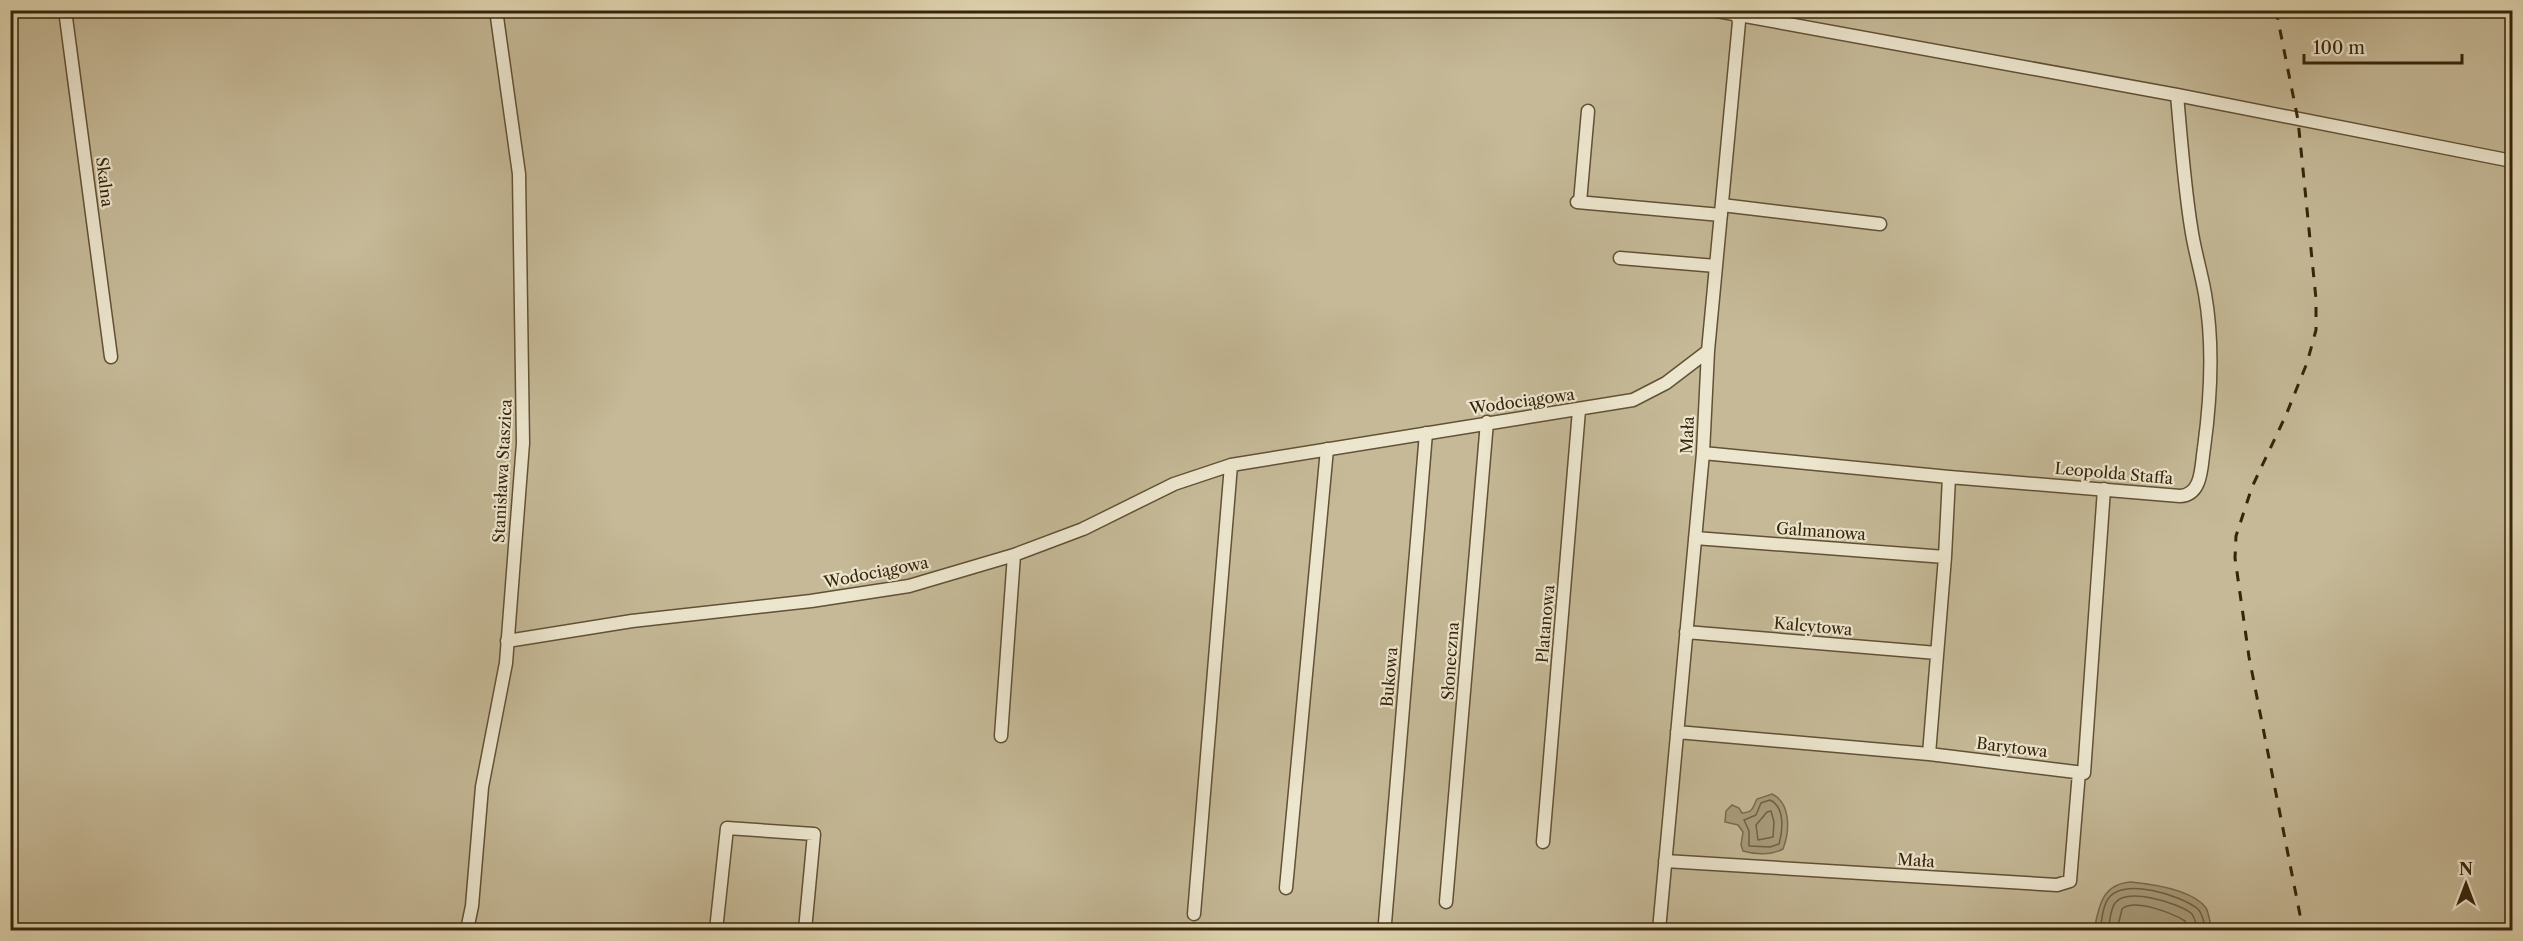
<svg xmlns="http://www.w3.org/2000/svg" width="2523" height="941" font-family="'Libre Caslon Text',serif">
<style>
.green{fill:#c5b997;stroke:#7e6e51;stroke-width:1.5}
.water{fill:#a89b7b;stroke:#7a6b4e;stroke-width:1.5}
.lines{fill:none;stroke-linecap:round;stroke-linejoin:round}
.shore{stroke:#6f6043;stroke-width:1.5}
.street-casing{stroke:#615135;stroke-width:15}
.street{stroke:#ece6ce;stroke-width:12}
.rail{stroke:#36240b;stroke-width:3;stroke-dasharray:10 10;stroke-linecap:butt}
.labels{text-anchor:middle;stroke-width:4.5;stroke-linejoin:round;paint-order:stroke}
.street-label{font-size:16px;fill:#36240b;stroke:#ece6ce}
</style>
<rect width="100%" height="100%" fill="#e2d8b4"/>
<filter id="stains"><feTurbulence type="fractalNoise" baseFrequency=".00333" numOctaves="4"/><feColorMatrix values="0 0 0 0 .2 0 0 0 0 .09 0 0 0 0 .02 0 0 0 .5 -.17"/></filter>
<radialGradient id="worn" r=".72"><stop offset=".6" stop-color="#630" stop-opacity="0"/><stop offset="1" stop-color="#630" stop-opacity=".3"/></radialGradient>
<path class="green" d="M10,11H2512V930H11Z"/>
<path class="water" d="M1772,794C1791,803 1790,831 1783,849C1772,855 1756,855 1743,851L1741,845L1743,832L1738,825L1725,822L1726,811L1732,805L1739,808L1742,813C1754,812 1752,808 1757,799Z
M2131,882C2151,884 2193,890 2206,908C2209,913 2210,924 2212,930H2094C2099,906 2102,884 2131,882Z"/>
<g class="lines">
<path class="shore" d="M1770,800C1785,807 1783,830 1779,844L1770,847L1749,846V831L1744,820L1756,815L1761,803Z
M1767,812L1771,811L1774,822L1773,837L1758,840L1756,825Z
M2100,930C2102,921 2102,907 2108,899C2123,877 2181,895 2198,909C2203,914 2204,924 2206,930
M2108,930C2110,922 2110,910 2115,903C2127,887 2178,903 2191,913C2195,917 2196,925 2198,930
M2117,930L2122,909C2134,898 2172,913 2185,921L2188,930"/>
<defs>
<path id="street" d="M65,10L111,357
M1712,10L2177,95L2512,161
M1577,202L1721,215
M1580,202L1588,111
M1722,205L1880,224
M1620,258L1716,266
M1703,453L1949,477L2180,496C2203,495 2201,465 2204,448C2211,397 2214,345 2205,294C2201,271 2194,249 2191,227C2184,183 2181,139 2177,95
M1949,477L1945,557L1929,754L2084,773L2104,489
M1695,538L1945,557
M1686,632L1937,653
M507,641L632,621L811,601L909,586L1014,555L1083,529L1174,484L1231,465L1633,400L1666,383L1708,351
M1677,732L1929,754
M1001,736L1014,555
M1543,842L1579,410
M1665,861L2057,885L2070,881L2079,772
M1286,888L1327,449
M1446,902L1487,422
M1194,914L1231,465
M1385,923L1426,433
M467,930L472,906L482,787L506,663L523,443L519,174L496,10
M716,930L727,828L814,834L805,930
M1659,930L1703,453L1708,351L1739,22L1736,10"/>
</defs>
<use href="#street" class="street-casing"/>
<use href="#street" class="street"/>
<path class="rail" d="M2276,10L2298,120L2316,299V330L2307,363L2286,415L2252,487L2236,536L2235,558L2249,657L2303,930"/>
</g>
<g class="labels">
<g class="street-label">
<text transform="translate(105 182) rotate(83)" y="6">Skalna</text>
<text transform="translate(1522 401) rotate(-8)" y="6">Wodociągowa</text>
<text transform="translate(1687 435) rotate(-87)" y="6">Mała</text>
<text transform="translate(502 471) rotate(-87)" y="6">Stanisława Staszica</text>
<text transform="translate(2114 473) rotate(5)" y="6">Leopolda Staffa</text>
<text transform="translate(1821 531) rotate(4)" y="6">Galmanowa</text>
<text transform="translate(876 572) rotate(-11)" y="6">Wodociągowa</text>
<text transform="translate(1545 624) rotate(-85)" y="6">Platanowa</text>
<text transform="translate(1813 626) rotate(5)" y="6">Kalcytowa</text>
<text transform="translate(1450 661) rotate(-86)" y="6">Słoneczna</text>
<text transform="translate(1389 677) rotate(-85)" y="6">Bukowa</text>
<text transform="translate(2012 747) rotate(7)" y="6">Barytowa</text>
<text transform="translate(1916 860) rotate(4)" y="6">Mała</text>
</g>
</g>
<rect width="2523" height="941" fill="none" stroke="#e2d8b4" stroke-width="36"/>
<rect x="12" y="12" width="2499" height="917" fill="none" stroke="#36240b" stroke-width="3"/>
<rect x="18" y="18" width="2487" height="905" fill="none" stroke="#36240b" stroke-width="1.5"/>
<g transform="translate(2466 884)" stroke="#ece6ce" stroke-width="4.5" paint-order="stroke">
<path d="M0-4.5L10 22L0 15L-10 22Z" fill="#36240b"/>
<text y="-9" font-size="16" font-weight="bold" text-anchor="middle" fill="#36240b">N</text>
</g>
<path d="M2304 54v9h158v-9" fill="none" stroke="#36240b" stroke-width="3"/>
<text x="2313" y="54" font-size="18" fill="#36240b" stroke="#ece6ce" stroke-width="4.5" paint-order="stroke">100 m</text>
<rect width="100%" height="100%" filter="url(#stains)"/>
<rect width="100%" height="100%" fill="url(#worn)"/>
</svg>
